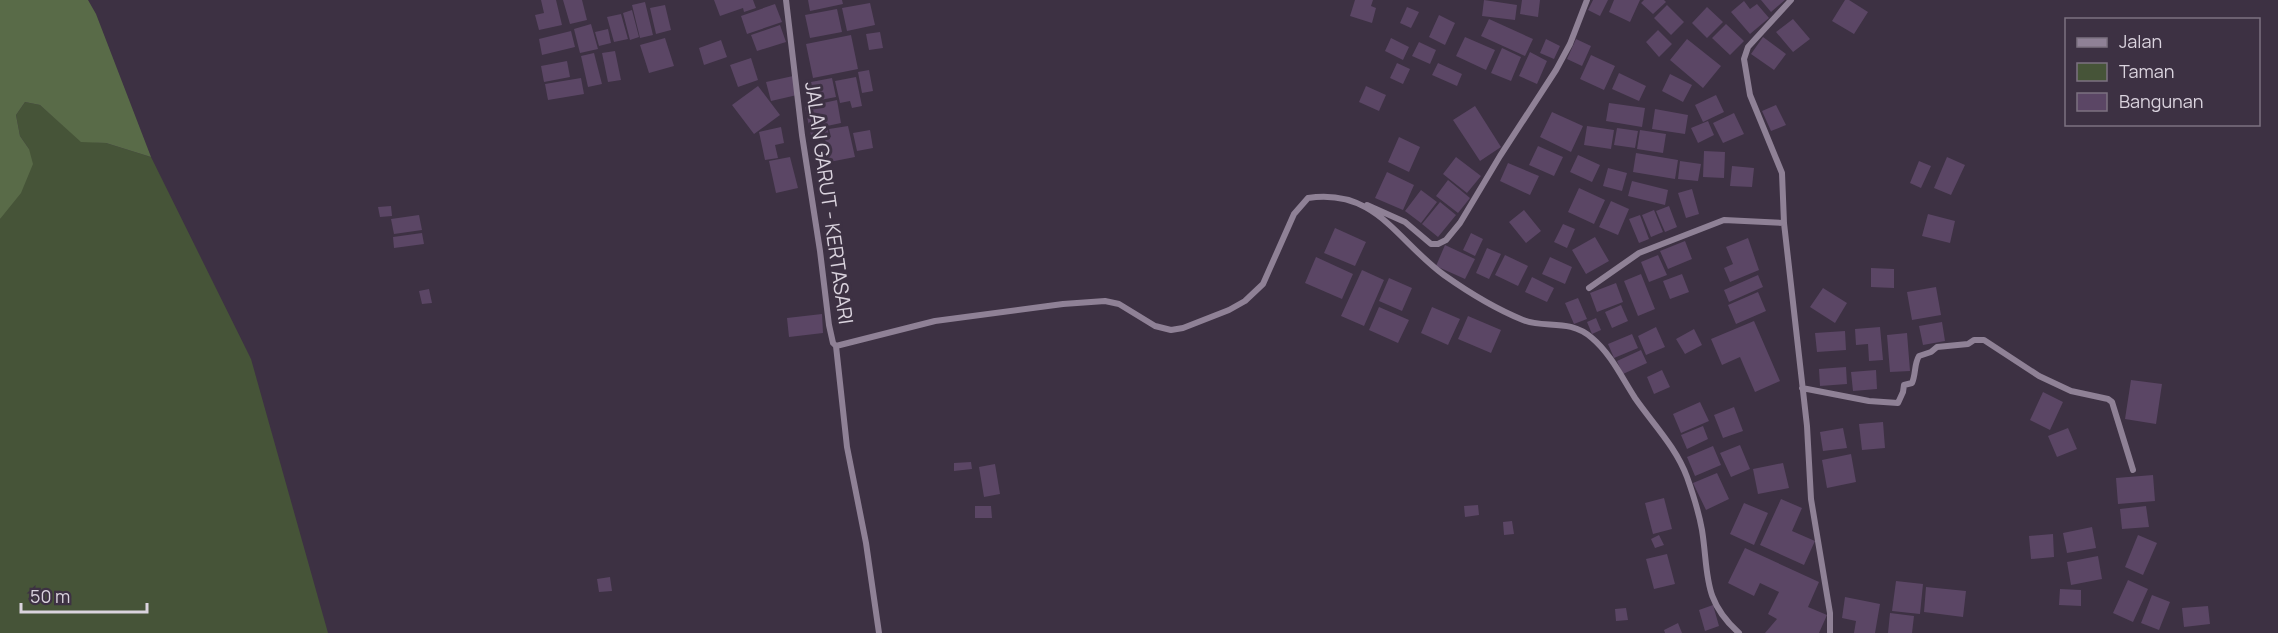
<svg xmlns="http://www.w3.org/2000/svg" width="2278" height="633" font-family="Manrope,sans-serif">
<style>
.green{fill:#465438}
.forest{fill:#596b48}
.building{fill:#5b4665}
.lines{fill:none;stroke-linecap:round;stroke-linejoin:round}
.street{stroke:#8f8196;stroke-width:6}
.labels{text-anchor:middle;stroke-width:6;stroke-linejoin:round;paint-order:stroke}
.street-label{font-size:20px;fill:#dad3de;stroke:#3d3143}
</style>
<rect width="100%" height="100%" fill="#3d3143"/>
<path class="green" d="M25,102L40,105L81,141L106,143L151,157L251,359L328,633H0V219L29,149L20,136L16,115Z"/>
<path class="forest" d="M0,0H88L96,14L151,157L106,143L81,142L40,105L25,102L16,115L20,136L29,149L33,164L21,193L0,219Z"/>
<path class="building" d="M541,0H556L562,25L539,30L535,15L544,13Z
M563,0H582L587,20L570,24Z
M714,0H753L756,8L744,12L743,8L720,16Z
M808,0H842L843,4L810,11Z
M1355,0H1373L1371,6L1376,8L1372,23L1350,16Z
M1484,0L1517,5L1515,20L1482,16Z
M1522,0H1540L1538,17L1520,14Z
M1593,0H1608L1600,16L1588,10Z
M1614,0H1640L1630,22L1609,12Z
M1644,0H1664L1666,2L1653,14L1641,3Z
M1761,0H1785L1771,12Z
M1845,0H1849L1868,12L1854,34L1832,21Z
M1744,1L1750,9L1757,4L1769,18L1750,34L1731,12Z
M645,2L653,35L640,38L632,5Z
M870,3L875,25L847,31L842,8Z
M775,4L782,22L747,34L741,16Z
M665,5L671,30L656,34L650,8Z
M1667,5L1684,22L1671,35L1654,18Z
M1407,7L1419,12L1411,28L1400,23Z
M1707,7L1723,22L1707,38L1692,23Z
M837,9L842,32L810,38L805,15Z
M632,10L639,37L630,40L623,13Z
M621,14L628,39L614,42L607,17Z
M1439,15L1455,23L1445,45L1429,37Z
M1489,19L1533,39L1525,56L1481,36Z
M1793,19L1810,39L1793,52L1776,32Z
M591,24L598,49L580,53L574,29Z
M1726,24L1744,41L1730,55L1712,38Z
M780,25L786,42L757,51L751,35Z
M608,29L611,43L599,46L595,32Z
M1658,30L1672,44L1659,57L1646,42Z
M571,31L575,47L542,55L539,39Z
M880,32L883,48L869,50L866,34Z
M851,35L858,69L813,78L806,44Z
M1465,37L1495,50L1486,70L1456,56Z
M1763,37L1786,54L1774,70L1751,54Z
M665,38L674,66L649,73L640,45Z
M1391,38L1409,47L1403,60L1385,51Z
M1546,39L1560,46L1554,59L1540,53Z
M1576,39L1591,46L1582,66L1567,59Z
M1687,39L1721,66L1703,88L1670,60Z
M721,40L727,57L704,65L699,48Z
M1419,42L1436,50L1430,64L1412,56Z
M1502,48L1521,57L1511,81L1491,73Z
M615,51L621,80L608,82L602,53Z
M1530,52L1547,61L1537,84L1519,76Z
M594,53L602,84L588,87L581,56Z
M1591,55L1615,66L1604,90L1580,79Z
M751,58L758,80L738,87L730,65Z
M567,61L570,77L544,82L541,66Z
M1397,63L1410,69L1403,84L1390,78Z
M1438,63L1462,74L1457,86L1432,75Z
M869,70L873,91L862,93L858,72Z
M1619,73L1646,86L1639,101L1612,89Z
M1670,74L1692,85L1683,102L1662,91Z
M793,76L797,95L771,101L766,82Z
M856,77L862,106L852,108L850,101L840,103L835,81Z
M581,78L584,94L548,100L545,84Z
M832,78L836,97L815,101L811,82Z
M758,86L780,115L754,134L732,105Z
M1366,86L1386,95L1379,111L1359,102Z
M1716,95L1724,112L1703,122L1695,105Z
M837,100L841,123L827,126L829,137L812,140L805,107Z
M1609,103L1645,108L1642,127L1606,121Z
M1776,105L1786,125L1771,131L1762,111Z
M1475,106L1501,147L1480,161L1453,120Z
M1655,109L1688,115L1685,134L1652,129Z
M1552,112L1583,126L1571,152L1540,137Z
M1734,113L1744,134L1723,143L1713,123Z
M1708,121L1714,135L1698,143L1691,128Z
M848,126L855,157L819,164L816,151L827,148L825,139L831,137L829,129Z
M1587,126L1614,130L1611,149L1584,145Z
M781,127L784,143L775,145L778,158L765,160L759,132Z
M1617,128L1638,131L1635,148L1614,145Z
M870,130L873,148L857,151L853,133Z
M1640,130L1666,134L1663,153L1637,149Z
M1399,137L1420,147L1409,172L1388,162Z
M1538,146L1563,157L1554,176L1529,165Z
M1704,151L1725,152L1724,178L1703,177Z
M1636,153L1678,160L1675,179L1633,172Z
M1578,155L1600,165L1592,182L1570,172Z
M790,157L798,188L776,193L769,161Z
M1456,157L1481,176L1467,193L1443,174Z
M1947,157L1965,165L1951,195L1934,188Z
M1680,161L1701,164L1698,181L1678,179Z
M1919,161L1931,166L1921,188L1910,183Z
M1508,163L1539,176L1530,195L1500,181Z
M1732,166L1754,168L1752,187L1730,186Z
M1608,168L1627,173L1622,191L1603,186Z
M1387,172L1414,185L1403,210L1375,198Z
M1448,180L1470,198L1458,213L1436,196Z
M1632,181L1668,190L1665,205L1628,196Z
M1579,188L1605,200L1594,224L1568,212Z
M1692,189L1699,214L1686,218L1678,193Z
M1421,190L1437,202L1421,223L1405,211Z
M1611,201L1629,209L1618,235L1599,227Z
M1440,202L1456,215L1438,237L1422,224Z
M391,206L392,216L380,217L378,207Z
M1669,206L1677,227L1665,232L1656,211Z
M1524,210L1541,231L1526,243L1509,222Z
M1654,210L1663,232L1651,237L1642,215Z
M1928,214L1955,221L1950,243L1922,236Z
M419,215L422,230L394,234L391,219Z
M1640,215L1649,239L1639,243L1629,219Z
M1563,224L1575,229L1567,248L1554,242Z
M1335,228L1366,242L1355,266L1324,253Z
M422,233L424,244L394,248L393,237Z
M1471,233L1483,239L1475,256L1463,250Z
M1595,237L1609,261L1586,274L1572,250Z
M1748,238L1759,270L1730,282L1724,268L1733,264L1726,247Z
M1685,241L1692,259L1668,269L1660,251Z
M1445,245L1475,259L1465,279L1436,266Z
M1487,248L1501,254L1489,279L1476,273Z
M1505,255L1528,266L1518,286L1495,275Z
M1658,255L1667,275L1649,282L1641,262Z
M1316,257L1353,274L1342,299L1305,283Z
M1550,257L1572,267L1565,284L1542,274Z
M1871,268L1894,269V288L1871,287Z
M1362,270L1384,280L1364,326L1341,316Z
M1641,274L1655,309L1638,316L1624,281Z
M1682,274L1689,292L1670,299L1663,281Z
M1758,275L1763,287L1729,302L1724,290Z
M1532,277L1554,288L1547,302L1525,292Z
M1389,278L1412,288L1402,311L1379,301Z
M1616,283L1623,302L1597,312L1590,293Z
M1936,287L1941,315L1912,320L1907,292Z
M1823,288L1847,303L1835,323L1810,307Z
M429,289L432,303L422,304L419,291Z
M1758,292L1766,311L1736,324L1728,305Z
M1578,298L1587,319L1574,324L1565,303Z
M1621,305L1628,321L1612,328L1605,312Z
M1379,307L1409,320L1398,343L1369,330Z
M1432,307L1460,319L1448,345L1421,333Z
M822,314L823,333L789,337L787,318Z
M1468,316L1501,330L1491,353L1458,339Z
M1596,318L1601,330L1592,334L1587,322Z
M1754,321L1780,381L1755,392L1740,357L1722,365L1711,339Z
M1942,322L1945,341L1923,345L1919,326Z
M1656,327L1665,347L1646,355L1638,336Z
M1880,327L1883,360L1869,361L1868,344L1856,345L1855,329Z
M1694,329L1702,345L1685,354L1676,339Z
M1845,331L1846,350L1817,352L1815,333Z
M1907,333L1910,371L1890,372L1887,335Z
M1632,334L1638,348L1614,358L1608,344Z
M1641,350L1647,363L1623,374L1617,361Z
M1846,367L1847,384L1820,386L1819,369Z
M1662,370L1670,387L1654,394L1647,377Z
M1876,370L1877,389L1853,391L1851,372Z
M2131,380L2162,384L2156,424L2125,419Z
M2043,392L2063,402L2050,430L2030,420Z
M1700,402L1709,421L1681,433L1673,414Z
M1734,407L1743,431L1723,438L1714,415Z
M1883,422L1885,448L1862,450L1859,424Z
M1703,426L1708,439L1687,449L1681,435Z
M1843,428L1847,448L1823,451L1820,432Z
M2068,428L2077,449L2057,457L2048,436Z
M1740,445L1750,469L1731,477L1720,453Z
M1713,446L1721,465L1695,476L1687,457Z
M1851,454L1856,482L1827,488L1822,460Z
M971,462L972,469L954,471V463Z
M1783,463L1789,488L1758,494L1753,469Z
M995,464L1000,494L984,497L979,467Z
M1717,473L1729,499L1706,510L1693,483Z
M2153,475L2155,501L2118,504L2116,478Z
M1664,498L1672,529L1653,534L1645,503Z
M1781,499L1802,508L1792,531L1815,541L1804,565L1760,545Z
M1744,503L1768,513L1754,545L1730,534Z
M1478,505L1479,515L1465,517L1464,506Z
M975,506H991L992,518H975Z
M2146,506L2149,527L2122,529L2120,509Z
M1512,521L1514,534L1504,535L1503,522Z
M2092,527L2096,548L2067,553L2063,533Z
M2053,534L2054,557L2031,559L2029,536Z
M1659,535L1664,545L1655,548L1651,539Z
M2138,535L2157,543L2143,575L2125,567Z
M1745,548L1819,582L1808,607L1827,615L1819,633H1765L1777,619L1768,614L1779,592L1760,583L1754,596L1728,583Z
M1667,554L1675,584L1654,589L1646,559Z
M2098,556L2102,579L2071,585L2067,562Z
M610,577L612,591L599,592L597,579Z
M2128,580L2148,589L2133,622L2113,613Z
M1896,581L1923,584L1920,614L1892,611Z
M1926,587L1966,591L1963,617L1924,612Z
M2060,589L2081,590V606L2059,605Z
M2152,595L2170,602L2159,630L2141,623Z
M1845,597L1880,604L1875,633H1854L1856,621L1842,618Z
M1713,605L1719,626L1705,631L1699,610Z
M2208,606L2210,624L2184,627L2182,608Z
M1626,608L1628,620L1616,621L1615,609Z
M1890,613L1914,616L1912,633H1888Z
M1678,623L1682,633H1665L1664,630Z"/>
<g class="lines">
<path class="street" d="M786,0L802,135L820,251L829,325L833,343L836,346L935,321L1063,304L1105,301L1119,304L1155,326L1171,330L1183,328L1229,310L1245,301L1263,284L1294,214L1308,198C1376,188 1397,241 1444,275C1468,292 1496,309 1523,320C1545,329 1569,318 1592,338C1611,354 1622,378 1635,398C1653,424 1676,447 1687,477C1693,494 1699,513 1702,530C1709,574 1702,600 1739,633
M1791,0L1748,47L1744,59L1750,95L1782,173L1784,223L1807,426L1811,499L1830,613V633
M1367,205L1405,222L1431,244H1438L1446,240L1460,223L1500,156L1556,70L1570,44L1587,0
M1589,288L1639,253L1724,220L1784,223
M836,346L847,447L866,543L879,633
M1802,388L1869,401L1898,403L1903,392L1904,385L1912,383C1916,374 1914,364 1919,356L1931,352L1937,347L1968,344L1974,340H1984L2039,376L2071,391L2108,399L2112,402L2133,470"/>
</g>
<g class="labels">
<g class="street-label">
<text transform="translate(829 203) rotate(82)" y="7">JALAN GARUT - KERTASARI</text>
</g>
</g>
<rect x="2065" y="18" width="195" height="108" fill="#3d3143" stroke="#7c7281" stroke-width="1.5"/>
<rect x="2077" y="38" width="30" height="9" fill="#8f8196" stroke="#7c7281" stroke-width="1.5"/>
<text x="2119" y="48" font-size="18" fill="#dad3de">Jalan</text>
<rect x="2077" y="63" width="30" height="18" fill="#465438" stroke="#7c7281" stroke-width="1.5"/>
<text x="2119" y="78" font-size="18" fill="#dad3de">Taman</text>
<rect x="2077" y="93" width="30" height="18" fill="#5b4665" stroke="#7c7281" stroke-width="1.5"/>
<text x="2119" y="108" font-size="18" fill="#dad3de">Bangunan</text>
<path d="M21 603v9h126v-9" fill="none" stroke="#dad3de" stroke-width="3"/>
<text x="30" y="603" font-size="18" fill="#dad3de" stroke="#3d3143" stroke-width="4.5" paint-order="stroke">50 m</text>
</svg>
